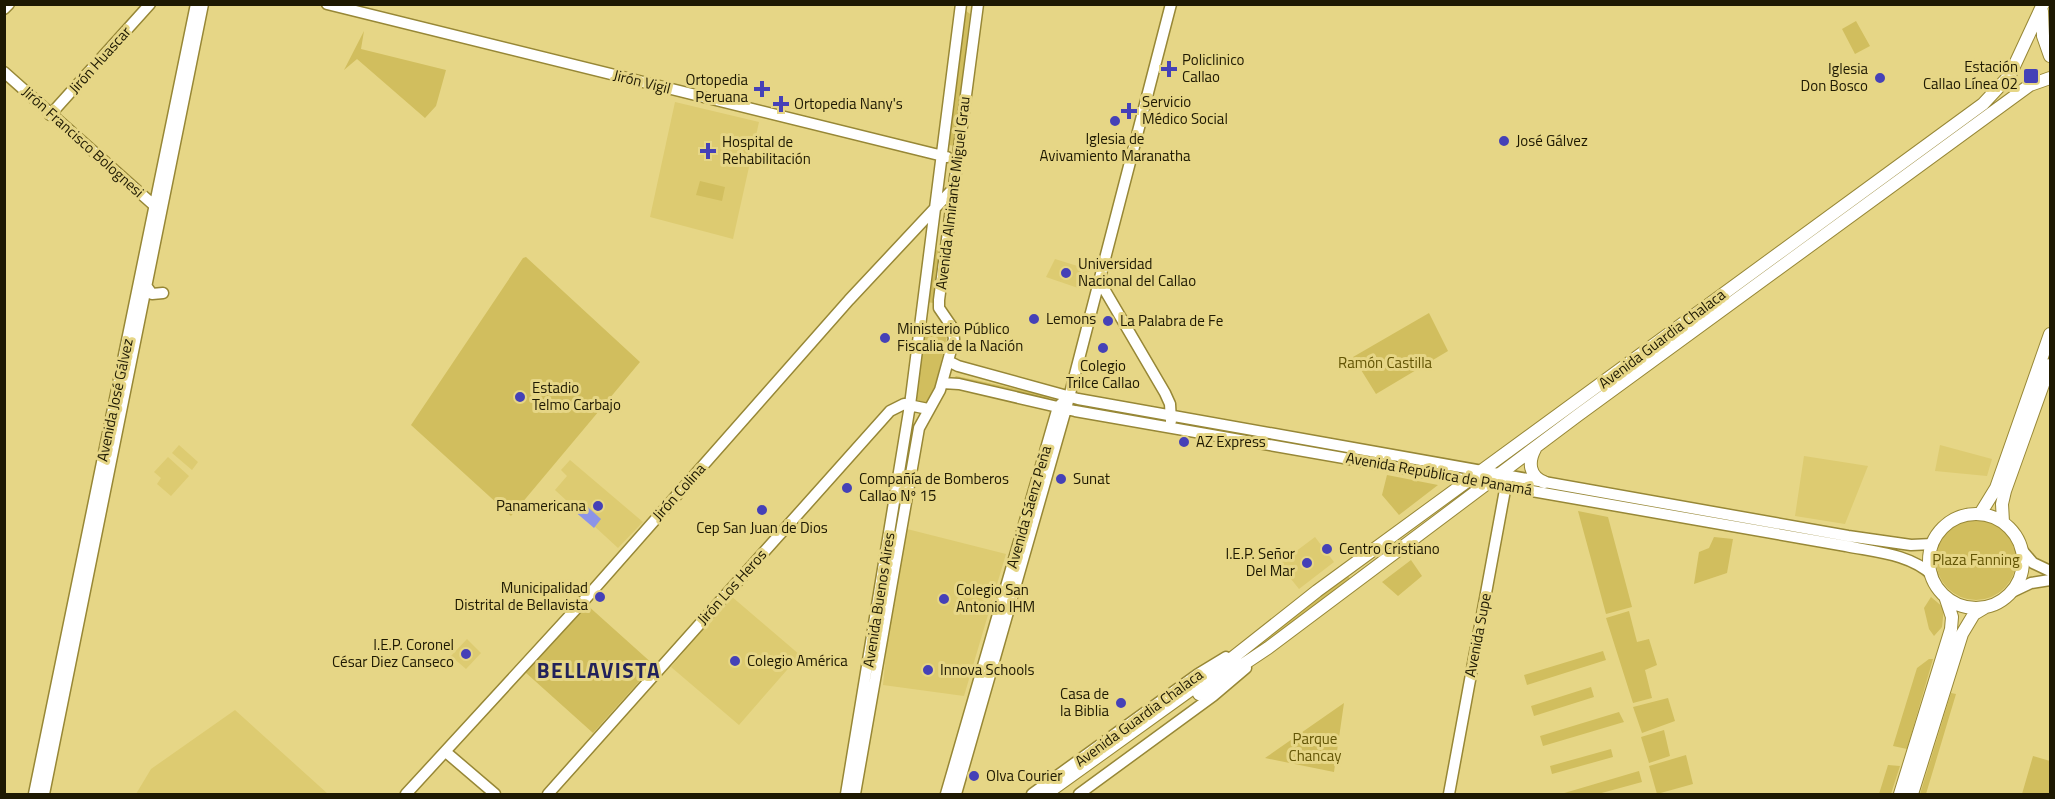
<svg xmlns="http://www.w3.org/2000/svg" width="2055" height="799" font-family="'Titillium Web',sans-serif">
<style>
.built{fill:#ddcb71}
.green{fill:#d1be5e}
.water{fill:#8c94e7}
.lines{fill:none;stroke-linecap:round;stroke-linejoin:round}
.secondary-casing{stroke:#978736;stroke-width:13}
.primary-casing{stroke:#978736;stroke-width:14}
.secondary{stroke:#fff;stroke-width:10}
.primary{stroke:#fff;stroke-width:12}
.poi-dot{fill:#4541b7;stroke:#e6d686;stroke-width:2}
.labels{text-anchor:middle;stroke-width:6;stroke-linejoin:round;paint-order:stroke}
.street-label{font-size:15px;fill:#1e1902;stroke:#e6d686}
.poi-label{font-size:15px;fill:#1e1902;stroke:#e6d686;text-anchor:start}
.park-label{font-size:15px;fill:#635505;stroke:#e6d686}
.district-label{font-size:21px;font-weight:bold;letter-spacing:1.5px;fill:#22225b;stroke:#e6d686}
</style>
<rect width="100%" height="100%" fill="#e6d686"/>
<path class="built" d="M675,102L759,122L733,239L650,217Z
M1055,259L1087,269L1081,289L1046,277Z
M179,445L198,462L192,470L172,453Z
M1940,445L1992,459L1987,476L1935,471Z
M1804,456L1868,466L1845,524L1795,516Z
M168,457L189,476L171,496L157,484L161,478L154,472Z
M570,460L643,522L618,548L555,490L567,476L561,470Z
M907,529L1006,554L964,696L883,685L887,643Z
M1315,537L1334,562L1299,589L1279,564Z
M731,596L800,655L739,725L671,667Z
M467,639L481,653L466,669L451,656Z
M235,710L328,794H136L151,769Z"/>
<path class="green" d="M965,10L970,14L954,146L949,145Z
M1856,21L1870,46L1855,54L1842,29Z
M364,31L361,49L446,70L436,106L425,118L357,59L344,70Z
M700,181L725,187L722,201L696,195Z
M938,250L942,252L934,303L926,302L933,251Z
M526,257L640,362L511,516L411,425L523,258Z
M1429,313L1448,351L1376,394L1353,357Z
M938,324L948,332L932,400L924,404L916,399L925,331Z
M956,376L1049,396L1048,401L953,379Z
M1181,423L1383,458V462L1181,426Z
M1387,475L1438,485L1399,515L1382,495Z
M1578,511L1608,517L1632,607L1606,614Z
M1936 560a40 40 0 1 1 80 0a40 40 0 1 1-80 0Z
M1714,537L1733,539L1727,573L1694,584L1699,552L1709,548Z
M1411,560L1422,576L1398,596L1382,582Z
M1348,576L1351,580L1231,667L1261,640Z
M1931,597L1944,608L1942,627L1934,636L1929,629L1924,608Z
M586,604L654,665L593,733L525,672Z
M1629,611L1637,642L1649,639L1657,665L1645,670L1652,698L1633,703L1606,618Z
M1603,651L1606,660L1527,685L1524,675Z
M1929,659H1933L1907,749L1893,746L1917,668Z
M1591,687L1594,697L1534,716L1531,706Z
M1951,693L1956,694L1926,794H1920Z
M1668,698L1675,721L1642,733L1633,707Z
M1344,703L1334,772L1265,758Z
M1619,712L1624,722L1543,746L1540,736Z
M1664,730L1670,756L1649,763L1641,737Z
M1611,749L1613,757L1552,774L1550,766Z
M1686,755L1693,784L1657,794L1649,766Z
M2033,756L2050,761V794H2022Z
M1888,765L1900,766L1891,794H1879Z
M1639,771L1642,782L1598,794H1561Z"/>
<path class="water" d="M581,501L601,519L594,528L573,510Z"/>
<g class="lines">
<defs>
<path id="secondary" d="M327,4L947,157
M4,9L9,4
M4,72L157,208
M50,115L150,4
M1100,282L1165,393L1170,404L1171,421
M147,287L152,294L163,293
M948,361L958,366L1078,399L1848,536L1911,545L1933,544
M942,383L959,384L1075,411L1846,546C1875,552 1910,554 1932,575
M2021,549L2033,563L2050,571
M2010,593L2031,583L2050,580
M447,753L495,794
M34,794L196,4
M44,794L203,4
M406,794L587,597L849,300L952,190
M548,794L890,411L904,404L928,409
M846,794L910,405L961,4
M855,794L919,428L940,390L954,339L952,327L939,308V300L978,4
M946,794L1058,407L1062,403
M956,794L1066,409L1171,4
M1032,794L1198,674L1226,657
M1079,794L1213,696L1246,668
M1449,794L1507,479"/>
<path id="primary" d="M2042,11L2043,36L2050,56
M1535,449C1528,462 1529,476 1544,482
M1980,514L1996,488L2050,334
M1929 561a47 47 0 1 1 94 0a47 47 0 1 1-94 0Z
M2003,522L2002,504L2005,491L2050,365
M1199,694L1268,648L1577,416L2030,85L2050,78
M1046,794L1203,681L1317,591L1983,104L2010,75L2043,4
M1900,794L1951,629L1952,617L1945,596
M1912,794L1962,634L1974,614L1984,608"/>
</defs>
<use href="#secondary" class="secondary-casing"/>
<use href="#primary" class="primary-casing"/>
<use href="#secondary" class="secondary"/>
<use href="#primary" class="primary"/>
</g>
<g class="poi-dot">
<path d="M1166 60h6v6h6v6h-6v6h-6v-6h-6v-6h6z"/>
<rect x="2023" y="68" width="16" height="16" rx="3"/>
<circle cx="1880" cy="78" r="6"/>
<path d="M759 80h6v6h6v6h-6v6h-6v-6h-6v-6h6z"/>
<path d="M778 95h6v6h6v6h-6v6h-6v-6h-6v-6h6z"/>
<path d="M1126 102h6v6h6v6h-6v6h-6v-6h-6v-6h6z"/>
<circle cx="1115" cy="121" r="6"/>
<circle cx="1504" cy="141" r="6"/>
<path d="M705 142h6v6h6v6h-6v6h-6v-6h-6v-6h6z"/>
<circle cx="1066" cy="273" r="6"/>
<circle cx="1034" cy="319" r="6"/>
<circle cx="1108" cy="321" r="6"/>
<circle cx="885" cy="338" r="6"/>
<circle cx="1103" cy="348" r="6"/>
<circle cx="520" cy="397" r="6"/>
<circle cx="1184" cy="442" r="6"/>
<circle cx="1061" cy="479" r="6"/>
<circle cx="847" cy="488" r="6"/>
<circle cx="598" cy="506" r="6"/>
<circle cx="762" cy="510" r="6"/>
<circle cx="1327" cy="549" r="6"/>
<circle cx="1307" cy="563" r="6"/>
<circle cx="600" cy="597" r="6"/>
<circle cx="944" cy="599" r="6"/>
<circle cx="466" cy="654" r="6"/>
<circle cx="735" cy="661" r="6"/>
<circle cx="928" cy="670" r="6"/>
<circle cx="1121" cy="703" r="6"/>
<circle cx="974" cy="776" r="6"/>
</g>
<g class="labels">
<g class="street-label">
<text transform="translate(100 60) rotate(-48)" y="5">Jirón Huascar</text>
<text transform="translate(642 82) rotate(14)" y="5">Jirón Vigil</text>
<text transform="translate(83 142) rotate(42)" y="5">Jirón Francisco Bolognesi</text>
<text transform="translate(953 193) rotate(-83)" y="5">Avenida Almirante Miguel Grau</text>
<text transform="translate(1662 339) rotate(-37)" y="5">Avenida Guardia Chalaca</text>
<text transform="translate(115 400) rotate(-78)" y="5">Avenida José Gálvez</text>
<text transform="translate(1439 474) rotate(10)" y="5">Avenida República de Panamá</text>
<text transform="translate(679 492) rotate(-48)" y="5">Jirón Colina</text>
<text transform="translate(1029 507) rotate(-74)" y="5">Avenida Sáenz Peña</text>
<text transform="translate(732 587) rotate(-48)" y="5">Jirón Los Heros</text>
<text transform="translate(879 600) rotate(-81)" y="5">Avenida Buenos Aires</text>
<text transform="translate(1478 635) rotate(-79)" y="5">Avenida Supe</text>
<text transform="translate(1139 718) rotate(-36)" y="5">Avenida Guardia Chalaca</text>
</g>
<g class="poi-label">
<text x="1182" y="65">Policlinico<tspan x="1182" dy="17">Callao</tspan></text>
<text x="2018" y="72" text-anchor="end">Estación<tspan x="2018" dy="17">Callao Línea 02</tspan></text>
<text x="1868" y="74" text-anchor="end">Iglesia<tspan x="1868" dy="17">Don Bosco</tspan></text>
<text x="748" y="85" text-anchor="end">Ortopedia<tspan x="748" dy="17">Peruana</tspan></text>
<text x="1142" y="107">Servicio<tspan x="1142" dy="17">Médico Social</tspan></text>
<text x="794" y="109">Ortopedia Nany's</text>
<text x="1115" y="144" text-anchor="middle">Iglesia de<tspan x="1115" dy="17">Avivamiento Maranatha</tspan></text>
<text x="1516" y="146">José Gálvez</text>
<text x="722" y="147">Hospital de<tspan x="722" dy="17">Rehabilitación</tspan></text>
<text x="1078" y="269">Universidad<tspan x="1078" dy="17">Nacional del Callao</tspan></text>
<text x="1046" y="324">Lemons</text>
<text x="1120" y="326">La Palabra de Fe</text>
<text x="897" y="334">Ministerio Público<tspan x="897" dy="17">Fiscalia de la Nación</tspan></text>
<text x="1103" y="371" text-anchor="middle">Colegio<tspan x="1103" dy="17">Trilce Callao</tspan></text>
<text x="532" y="393">Estadio<tspan x="532" dy="17">Telmo Carbajo</tspan></text>
<text x="1196" y="447">AZ Express</text>
<text x="859" y="484">Compañía de Bomberos<tspan x="859" dy="17">Callao Nº 15</tspan></text>
<text x="1073" y="484">Sunat</text>
<text x="586" y="511" text-anchor="end">Panamericana</text>
<text x="762" y="533" text-anchor="middle">Cep San Juan de Dios</text>
<text x="1339" y="554">Centro Cristiano</text>
<text x="1295" y="559" text-anchor="end">I.E.P. Señor<tspan x="1295" dy="17">Del Mar</tspan></text>
<text x="588" y="593" text-anchor="end">Municipalidad<tspan x="588" dy="17">Distrital de Bellavista</tspan></text>
<text x="956" y="595">Colegio San<tspan x="956" dy="17">Antonio IHM</tspan></text>
<text x="454" y="650" text-anchor="end">I.E.P. Coronel<tspan x="454" dy="17">César Diez Canseco</tspan></text>
<text x="747" y="666">Colegio América</text>
<text x="940" y="675">Innova Schools</text>
<text x="1109" y="699" text-anchor="end">Casa de<tspan x="1109" dy="17">la Biblia</tspan></text>
<text x="986" y="781">Olva Courier</text>
</g>
<g class="park-label">
<text x="1385" y="368">Ramón Castilla</text>
<text x="1976" y="565">Plaza Fanning</text>
<text x="1315" y="744">Parque<tspan x="1315" dy="17">Chancay</tspan></text>
</g>
<g class="district-label">
<text x="599" y="678">BELLAVISTA</text>
</g>
</g>
<rect width="2055" height="799" fill="none" stroke="#1e1902" stroke-width="12"/>
</svg>
